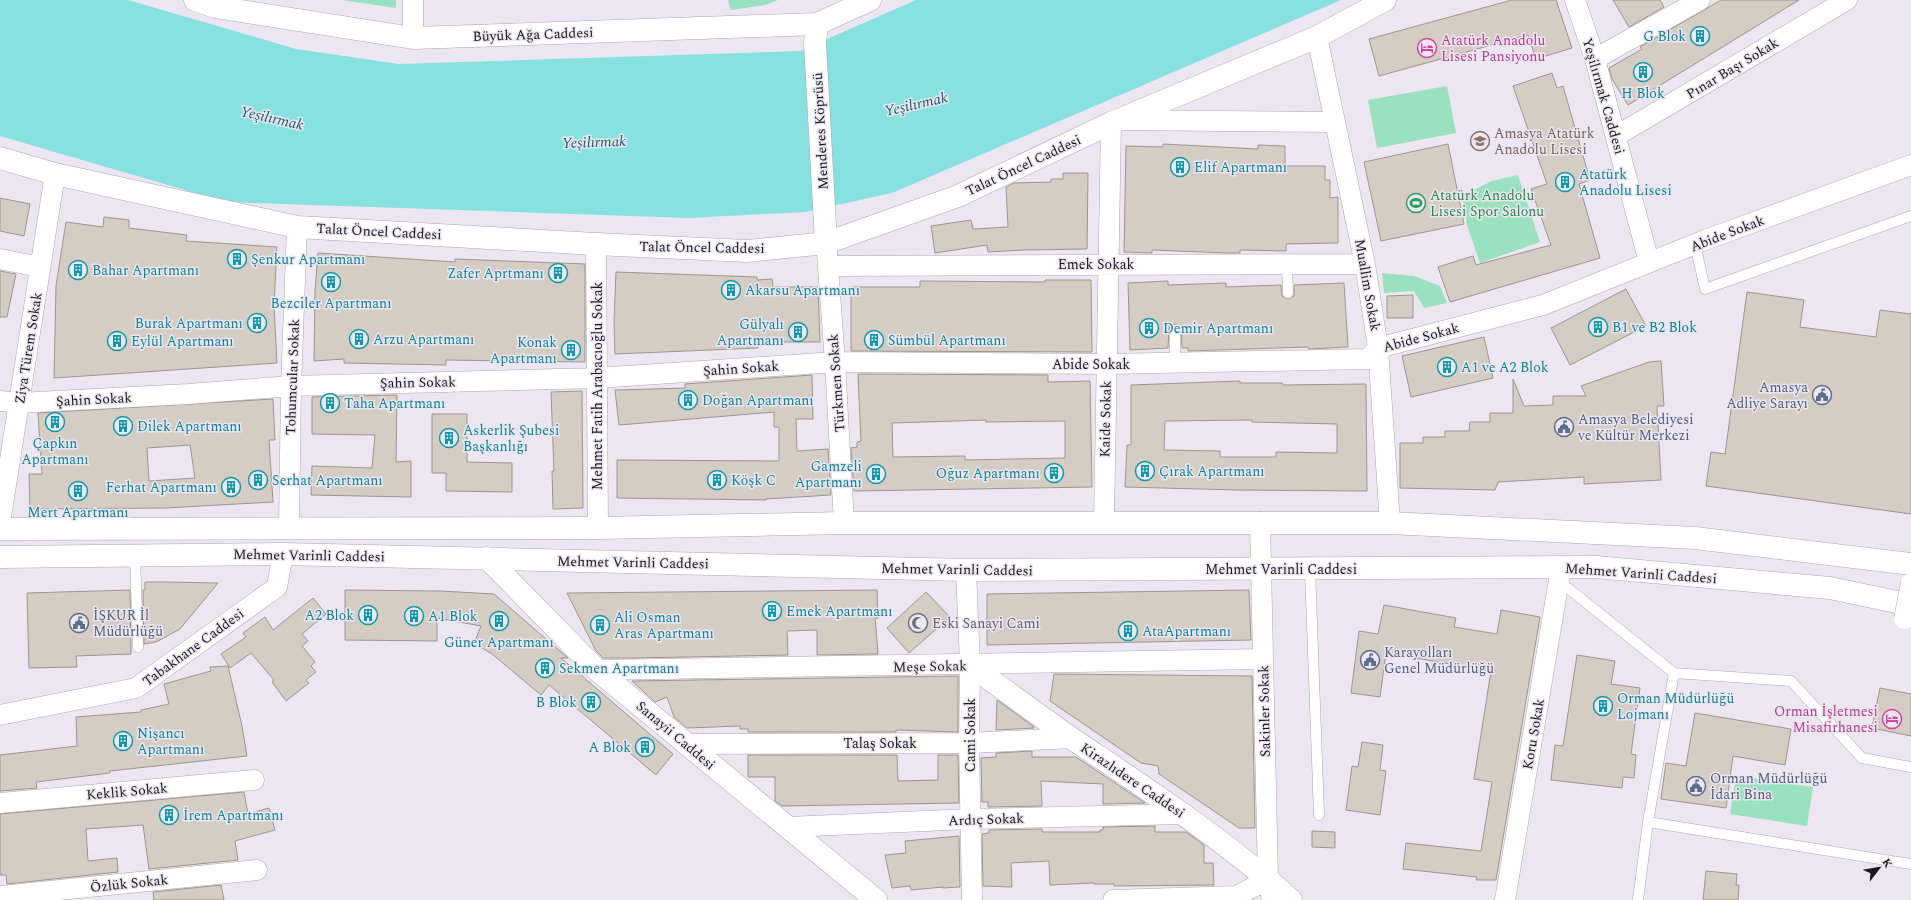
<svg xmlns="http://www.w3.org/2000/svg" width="1911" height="900" font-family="Spectral,serif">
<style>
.green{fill:#9ae1bf}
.water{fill:#87e1e1}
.building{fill:#d5ccc3;stroke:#9e958d;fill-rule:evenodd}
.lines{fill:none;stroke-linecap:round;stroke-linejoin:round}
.lane-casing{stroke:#aba6b0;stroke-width:11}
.street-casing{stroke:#aba6b0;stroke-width:21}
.secondary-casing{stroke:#aba6b0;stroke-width:23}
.primary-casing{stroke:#aba6b0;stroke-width:23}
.lane{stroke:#fff;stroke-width:10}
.street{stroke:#fff;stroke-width:20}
.secondary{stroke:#fff;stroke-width:22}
.primary{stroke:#fff;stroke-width:22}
.street-bridge-casing{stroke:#aba6b0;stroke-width:21;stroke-linecap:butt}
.street-bridge{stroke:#fff;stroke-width:20}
.labels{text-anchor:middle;stroke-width:3;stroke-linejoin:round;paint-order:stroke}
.street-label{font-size:14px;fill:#19181b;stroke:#ebe6f1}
.culture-label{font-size:14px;fill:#0d838f;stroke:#ebe6f1;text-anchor:start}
.hotel-label{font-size:14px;fill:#b23c85;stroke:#ebe6f1;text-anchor:start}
.education-label{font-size:14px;fill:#785e54;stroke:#ebe6f1;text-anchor:start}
.leisure-label{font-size:14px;fill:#27864d;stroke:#ebe6f1;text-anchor:start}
.service-label{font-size:14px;fill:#4e5e75;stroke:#ebe6f1;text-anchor:start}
.worship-label{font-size:14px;fill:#5b616d;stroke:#ebe6f1;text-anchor:start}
.water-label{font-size:15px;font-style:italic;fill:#136061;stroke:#ebe6f1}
</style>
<rect width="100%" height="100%" fill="#ebe6f1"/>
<path class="green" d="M342,0H396V8Z
M728,0H778L765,5L731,10Z
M1447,86L1456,133L1377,148L1368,100Z
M1518,175L1540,242L1480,263L1467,225L1462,196L1492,181Z
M1382,273L1414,276L1440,286L1447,303L1424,308L1414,291L1384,293Z
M1736,776L1813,787L1807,826L1730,814Z"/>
<path class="water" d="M0,0H128L296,49L399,64L800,51L916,0H1341L892,193L805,212L689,218L226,202L0,136Z"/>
<path class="building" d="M1512,0H1556L1572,48L1536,59L1528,35L1379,76L1369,39Z
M1613,0H1660L1664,7L1629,27Z
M1721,0H1799L1628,105L1612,79L1609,68L1642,49L1640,47Z
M1552,73L1557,88L1563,86L1590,180L1579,184L1600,258L1450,302L1438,267L1473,256L1476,265L1551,245L1531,189L1547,184L1513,86Z
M1163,144L1258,149V145L1285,146V166H1325V180H1330V198L1338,197V243L1286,244V251L1240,250V253H1226L1152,250V253L1124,252L1126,146L1163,147Z
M1448,144L1464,224L1381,241L1364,162Z
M1063,173H1088L1087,249L1025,250L988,252L987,245L935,253L931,226L971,220L973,229L1008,227L1006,187L1014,183L1051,182V179H1063Z
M0,198L30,204L24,236L0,231Z
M104,217L129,220V228L187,235L186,241L277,247L274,305L277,363L54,378L56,286L66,222L103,227Z
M318,253L455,262V259L585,264V362L446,360V365L344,363V359L314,361L315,291Z
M0,271L16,274L7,317H0Z
M616,272L757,277V280L772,279L773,287H818L820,342H758V348L615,354L614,322Z
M1045,280H1091L1092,352L851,351V287H920V281L1045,282Z
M1168,281V285L1226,283V287L1281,285L1282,296L1288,299L1294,296V285L1344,283L1348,347L1309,349L1308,347L1188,351V348H1182L1181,327L1175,324L1170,326L1169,330L1168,348L1130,350L1128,283Z
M1626,289L1646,326L1570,365L1551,328Z
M1747,292L1804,300L1800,327L1876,337L1880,310L1911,314V514L1706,486L1711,452L1725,454Z
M1413,295V318H1387V296Z
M1484,337L1493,378L1411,397L1402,356Z
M1661,361L1664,406H1657L1661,480L1584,484V477L1498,482L1495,490L1400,488V443H1423V437H1445V431H1469L1470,422H1490V413H1513V379L1524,406L1553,405V396H1586L1581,386L1649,362Z
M858,374L1048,375V382L1090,381L1092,487L854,491L851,448L857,447V442L861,441ZM986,420V422L1065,421V458L965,460V456L893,457L892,423Z
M812,375L813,419H796L797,451L828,449L831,495L766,499V500L617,498V460L779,461V427H774V412L619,425L615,390L685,388V384Z
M1240,381V383H1282L1283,385L1366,384L1367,491L1237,490L1125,487L1127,445H1131V385ZM1252,420V422L1337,424V453L1276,452V457H1220V451L1164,450L1165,421Z
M582,391L583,508L553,509L552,471H554L551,392Z
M397,395L396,462L411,461V497L311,495L312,466L372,468L375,435L312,434V397Z
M273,399L275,440H269L273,502L165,508L30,509L29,474H42L38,413ZM190,445L195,478L149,481L147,448Z
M432,414H467V462L512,463V492L446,491V473H432Z
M145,582H167L218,583L180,629L156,642L144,644L143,590H145Z
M130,590L131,654L76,656L77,667L29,668L27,593Z
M345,590L441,591L494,594L568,658H561L673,754L656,775L549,685L541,695L492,654L474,643L481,626L437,618V641L345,640Z
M877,590L878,619L875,616L878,654L817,655V630L787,631L788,655L634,658H603L596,651L567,593Z
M1249,590L1251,640L987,645V594Z
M926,592L950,617L909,653L887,628Z
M313,598L326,614L302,634L308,641L302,646L315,662L311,666L316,672L306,680L309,683L286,701L272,682L274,680L251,653L230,668L221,654L246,637L243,633L265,617L273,630Z
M1384,605L1456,618L1454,627L1497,634L1501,610L1540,617L1496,880H1476L1477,877L1403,869L1406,843L1481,851L1492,782L1474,779L1491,671L1386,653L1380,697L1351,693L1359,631L1378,634Z
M1577,655L1615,661L1611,684L1640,688L1631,754L1636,755L1634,778L1623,777L1622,788L1551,780L1555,745L1563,746Z
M228,666L242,726L247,756L110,771V773L36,782L37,788L0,791V755L77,746L76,717L141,712V710L169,704L164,684L211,671L210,667Z
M1054,674L1252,676L1255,828H1239L1159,774L1158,766L1141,763L1050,701Z
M958,676V732L896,730V732H748V729H740V726L687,728L674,717L667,697L655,702L632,681Z
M1880,688L1911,694V736L1872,728Z
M997,700L1034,727V728L996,730Z
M1695,713L1791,729L1785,765L1733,756L1726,808L1661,799L1666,763L1686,766Z
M1362,742L1383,745L1380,770L1386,771L1380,815L1346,810L1352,766L1358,767Z
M1032,751V757H1076L1145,803L1103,804V784L1041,781L1042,806L988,807V802H982L981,758L996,757V753Z
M748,755H897L898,781L938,780V755H958L959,803L782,806L775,801V777H748Z
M244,792L248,814L269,808L275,830L235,841L238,860L149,869L143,825L86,829L88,861L117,858L118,872L7,884L6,875H0V814Z
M1155,826V832H1186L1204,845V863H1213L1214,885L1114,886V884H1094V883L1050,885L1049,861L1011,863L1012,887L983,886L982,834L989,833V830L1042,829V832H1100V830H1103V827Z
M1312,831L1335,832V848L1312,847Z
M959,836L960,887L943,888V887L911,890L910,886L892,888L885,855L906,853L905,841Z
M1706,871L1737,874L1736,885H1739L1738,900H1703Z
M221,885L224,900H154L153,892Z"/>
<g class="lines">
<defs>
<path id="lane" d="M1695,244L1705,289L1911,216
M1287,264L1288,293
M1175,330V363
M135,555L138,647
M1310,569L1319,815
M1559,581L1674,673L1791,681L1862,758L1911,767
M1674,673L1648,822L1911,864
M1638,900L1648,822"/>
<path id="street" d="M413,0V38
M1575,0L1595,59L1649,262
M1317,37L1335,122
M1595,59L1700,0
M1118,120L1335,122L1365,264L1378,348L1390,523
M1616,136L1847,0
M596,244L598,528
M827,253L835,362L844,523
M0,259L40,267
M828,266L1365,264
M0,401L19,403L188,394L291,386L597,378L835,362L1107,364L1368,359L1378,348L1543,305L1705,240L1911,165
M1104,522L1111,123
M1260,522L1268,879L1272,900
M0,523L55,174
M289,528L291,386L297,227
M966,570L970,665L969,743L972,900
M597,670L1263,659
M0,715L136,688L277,587L283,554
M688,744L969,743L1072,738
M0,803L254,780
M788,827L971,819L1185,814
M0,896L257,870
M1113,900L1237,896L1268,879
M1505,900L1561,568"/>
<path id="secondary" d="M195,0L215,7L413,38L817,24L870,0
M817,24L815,43L826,243
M0,158L55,174L297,227L596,244L747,251L826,243L958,196L1111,123L1317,37L1385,0
M487,558L597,670L876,900
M970,665C1005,690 1039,716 1074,740C1148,790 1224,839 1291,900"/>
<path id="primary" d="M0,529L598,528L844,523H1390L1695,538L1911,564
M0,557L283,554L966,570L1596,567L1830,588L1911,605"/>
</defs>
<use href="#lane" class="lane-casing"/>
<use href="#street" class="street-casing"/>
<use href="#secondary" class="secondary-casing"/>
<use href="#primary" class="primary-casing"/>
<use href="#lane" class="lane"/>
<use href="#street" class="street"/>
<use href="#secondary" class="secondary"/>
<use href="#primary" class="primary"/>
<defs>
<path id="street-bridge" d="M1904,619L1911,583"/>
</defs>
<use href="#street-bridge" class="street-bridge-casing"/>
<use href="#street-bridge" class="street-bridge"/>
</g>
<defs>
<symbol id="building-ring" viewBox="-11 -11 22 22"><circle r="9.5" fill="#ebe6f1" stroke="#0f9aa8" stroke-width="1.5"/><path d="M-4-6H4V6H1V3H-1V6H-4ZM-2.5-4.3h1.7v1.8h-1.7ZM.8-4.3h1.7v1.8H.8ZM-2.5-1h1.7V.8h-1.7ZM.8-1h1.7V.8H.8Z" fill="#0f9aa8"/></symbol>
<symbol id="hotel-ring" viewBox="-11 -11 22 22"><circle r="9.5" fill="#ebe6f1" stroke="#d1479c" stroke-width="1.5"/><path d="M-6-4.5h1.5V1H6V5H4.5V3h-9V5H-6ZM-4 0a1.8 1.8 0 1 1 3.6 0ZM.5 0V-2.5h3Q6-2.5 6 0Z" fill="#d1479c"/></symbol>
<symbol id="school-ring" viewBox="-11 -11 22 22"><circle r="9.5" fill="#ebe6f1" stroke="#8d6e63" stroke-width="1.5"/><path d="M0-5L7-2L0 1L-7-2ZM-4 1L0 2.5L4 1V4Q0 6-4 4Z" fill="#8d6e63"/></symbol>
<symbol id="stadium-ring" viewBox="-11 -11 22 22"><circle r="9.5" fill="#ebe6f1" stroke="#2e9e5b" stroke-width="1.5"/><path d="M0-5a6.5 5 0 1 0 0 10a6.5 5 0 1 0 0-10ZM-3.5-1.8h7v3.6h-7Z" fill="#2e9e5b"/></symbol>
<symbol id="civic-ring" viewBox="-11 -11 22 22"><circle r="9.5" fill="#ebe6f1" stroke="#5c6f8a" stroke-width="1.5"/><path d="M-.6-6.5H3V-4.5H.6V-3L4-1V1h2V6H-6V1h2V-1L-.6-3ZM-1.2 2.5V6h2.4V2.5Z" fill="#5c6f8a"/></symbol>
<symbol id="mosque-ring" viewBox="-11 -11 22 22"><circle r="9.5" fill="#ebe6f1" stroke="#6b7280" stroke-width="1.5"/><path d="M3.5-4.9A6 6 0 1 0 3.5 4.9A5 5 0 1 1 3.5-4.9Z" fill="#6b7280"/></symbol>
</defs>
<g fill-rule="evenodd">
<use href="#building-ring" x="1689" y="25" width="22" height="22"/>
<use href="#hotel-ring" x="1416" y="37" width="22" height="22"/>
<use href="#building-ring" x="1632" y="61" width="22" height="22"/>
<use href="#school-ring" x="1469" y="130" width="22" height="22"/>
<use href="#building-ring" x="1169" y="156" width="22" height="22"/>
<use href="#building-ring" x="1554" y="171" width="22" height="22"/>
<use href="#stadium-ring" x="1405" y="192" width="22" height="22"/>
<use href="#building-ring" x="226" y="248" width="22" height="22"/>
<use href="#building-ring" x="67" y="259" width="22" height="22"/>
<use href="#building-ring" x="547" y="262" width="22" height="22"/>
<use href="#building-ring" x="320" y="271" width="22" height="22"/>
<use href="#building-ring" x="720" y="279" width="22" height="22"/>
<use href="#building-ring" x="246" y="312" width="22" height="22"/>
<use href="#building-ring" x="1587" y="316" width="22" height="22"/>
<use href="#building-ring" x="1138" y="317" width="22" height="22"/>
<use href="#building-ring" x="787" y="321" width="22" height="22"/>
<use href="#building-ring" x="348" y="328" width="22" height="22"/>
<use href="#building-ring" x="863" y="329" width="22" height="22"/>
<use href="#building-ring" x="106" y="330" width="22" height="22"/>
<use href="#building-ring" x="560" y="339" width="22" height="22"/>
<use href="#building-ring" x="1436" y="356" width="22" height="22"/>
<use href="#civic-ring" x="1811" y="384" width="22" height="22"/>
<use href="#building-ring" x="677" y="389" width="22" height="22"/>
<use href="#building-ring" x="319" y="392" width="22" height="22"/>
<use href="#building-ring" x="44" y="411" width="22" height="22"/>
<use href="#building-ring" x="112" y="415" width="22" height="22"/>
<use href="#civic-ring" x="1553" y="416" width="22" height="22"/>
<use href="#building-ring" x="438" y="427" width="22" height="22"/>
<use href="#building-ring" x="1134" y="460" width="22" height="22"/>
<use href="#building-ring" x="1043" y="462" width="22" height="22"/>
<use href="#building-ring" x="865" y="463" width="22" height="22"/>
<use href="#building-ring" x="247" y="469" width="22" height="22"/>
<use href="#building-ring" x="706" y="469" width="22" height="22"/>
<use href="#building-ring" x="220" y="476" width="22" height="22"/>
<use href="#building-ring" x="67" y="480" width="22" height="22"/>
<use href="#building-ring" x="761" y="600" width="22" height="22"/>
<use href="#building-ring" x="357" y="604" width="22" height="22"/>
<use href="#building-ring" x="403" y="605" width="22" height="22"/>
<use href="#building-ring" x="488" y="610" width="22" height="22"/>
<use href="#civic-ring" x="68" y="612" width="22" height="22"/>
<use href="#mosque-ring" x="907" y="612" width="22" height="22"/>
<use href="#building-ring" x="589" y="614" width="22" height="22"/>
<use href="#building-ring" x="1117" y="620" width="22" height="22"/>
<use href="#civic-ring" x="1359" y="649" width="22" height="22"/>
<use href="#building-ring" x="534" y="657" width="22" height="22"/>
<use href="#building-ring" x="580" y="691" width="22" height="22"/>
<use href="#building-ring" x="1592" y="695" width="22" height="22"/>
<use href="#hotel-ring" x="1881" y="708" width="22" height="22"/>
<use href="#building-ring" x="112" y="730" width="22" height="22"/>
<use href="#building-ring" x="634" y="736" width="22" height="22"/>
<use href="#civic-ring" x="1685" y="775" width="22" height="22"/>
<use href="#building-ring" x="158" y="804" width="22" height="22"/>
</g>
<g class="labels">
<g class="street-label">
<text transform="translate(533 34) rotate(-2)" y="5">Büyük Ağa Caddesi</text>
<text transform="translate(1732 68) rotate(-31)" y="5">Pınar Başı Sokak</text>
<text transform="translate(1604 96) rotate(74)" y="5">Yeşilırmak Caddesi</text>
<text transform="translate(820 131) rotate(-93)" y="5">Menderes Köprüsü</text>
<text transform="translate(1023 165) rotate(-25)" y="5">Talat Öncel Caddesi</text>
<text transform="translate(379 231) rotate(3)" y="5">Talat Öncel Caddesi</text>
<text transform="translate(1727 233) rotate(-21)" y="5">Abide Sokak</text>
<text transform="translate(702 247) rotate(1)" y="5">Talat Öncel Caddesi</text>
<text x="1096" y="269">Emek Sokak</text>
<text transform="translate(1368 285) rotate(80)" y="5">Muallim Sokak</text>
<text transform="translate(1421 337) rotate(-15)" y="5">Abide Sokak</text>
<text transform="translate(28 348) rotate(-81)" y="5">Ziya Türem Sokak</text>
<text x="1091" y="369">Abide Sokak</text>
<text transform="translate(741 368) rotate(-4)" y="5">Şahin Sokak</text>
<text transform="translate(292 377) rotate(-88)" y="5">Tohumcular Sokak</text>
<text transform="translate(418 382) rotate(-1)" y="5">Şahin Sokak</text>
<text transform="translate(836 383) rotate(-94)" y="5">Türkmen Sokak</text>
<text transform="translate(597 386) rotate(-90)" y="5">Mehmet Fatih Arabacıoğlu Sokak</text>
<text transform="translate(94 399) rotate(-3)" y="5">Şahin Sokak</text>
<text transform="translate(1105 419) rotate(-89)" y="5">Kaide Sokak</text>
<text transform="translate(309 555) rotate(1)" y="5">Mehmet Varinli Caddesi</text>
<text transform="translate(633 562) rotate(1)" y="5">Mehmet Varinli Caddesi</text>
<text transform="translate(957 569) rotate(1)" y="5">Mehmet Varinli Caddesi</text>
<text x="1281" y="574">Mehmet Varinli Caddesi</text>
<text transform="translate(1641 573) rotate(4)" y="5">Mehmet Varinli Caddesi</text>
<text transform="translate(193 647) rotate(-36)" y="5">Tabakhane Caddesi</text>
<text transform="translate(930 666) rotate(-1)" y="5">Meşe Sokak</text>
<text transform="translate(1264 711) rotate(-91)" y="5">Sakinler Sokak</text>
<text transform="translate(1533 734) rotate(-80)" y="5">Koru Sokak</text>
<text transform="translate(676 735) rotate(40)" y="5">Sanayii Caddesi</text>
<text transform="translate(970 735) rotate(-90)" y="5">Cami Sokak</text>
<text x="880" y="748">Talaş Sokak</text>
<text transform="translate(1133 780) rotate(34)" y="5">Kirazlıdere Caddesi</text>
<text transform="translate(127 791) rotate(-5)" y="5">Keklik Sokak</text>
<text transform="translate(986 819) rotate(-2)" y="5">Ardıç Sokak</text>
<text transform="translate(129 883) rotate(-6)" y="5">Özlük Sokak</text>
</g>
<g class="culture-label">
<text x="1686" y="41" text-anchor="end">G Blok</text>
<text x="1643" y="98" text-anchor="middle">H Blok</text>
<text x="1194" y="172">Elif Apartmanı</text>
<text x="1579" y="179">Atatürk<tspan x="1579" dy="16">Anadolu Lisesi</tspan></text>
<text x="251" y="264">Şenkur Apartmanı</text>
<text x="92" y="275">Bahar Apartmanı</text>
<text x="544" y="278" text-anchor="end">Zafer Aprtmanı</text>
<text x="745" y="295">Akarsu Apartmanı</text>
<text x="331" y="308" text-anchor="middle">Bezciler Apartmanı</text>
<text x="243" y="328" text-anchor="end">Burak Apartmanı</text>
<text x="784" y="329" text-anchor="end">Gülyalı<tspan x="784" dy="16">Apartmanı</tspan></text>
<text x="1612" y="332">B1 ve B2 Blok</text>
<text x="1163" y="333">Demir Apartmanı</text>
<text x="373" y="344">Arzu Apartmanı</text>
<text x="888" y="345">Sümbül Apartmanı</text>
<text x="131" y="346">Eylül Apartmanı</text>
<text x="557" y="347" text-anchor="end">Konak<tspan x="557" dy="16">Apartmanı</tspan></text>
<text x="1461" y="372">A1 ve A2 Blok</text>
<text x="702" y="405">Doğan Apartmanı</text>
<text x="344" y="408">Taha Apartmanı</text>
<text x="137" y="431">Dilek Apartmanı</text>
<text x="463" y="435">Askerlik Şubesi<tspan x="463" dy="16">Başkanlığı</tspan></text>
<text x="55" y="448" text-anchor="middle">Çapkın<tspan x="55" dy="16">Apartmanı</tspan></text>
<text x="862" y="471" text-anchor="end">Gamzeli<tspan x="862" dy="16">Apartmanı</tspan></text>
<text x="1159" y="476">Çırak Apartmanı</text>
<text x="1040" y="478" text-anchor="end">Oğuz Apartmanı</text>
<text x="272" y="485">Serhat Apartmanı</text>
<text x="731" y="485">Köşk C</text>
<text x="217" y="492" text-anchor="end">Ferhat Apartmanı</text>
<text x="78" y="517" text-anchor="middle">Mert Apartmanı</text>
<text x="786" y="616">Emek Apartmanı</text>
<text x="354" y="620" text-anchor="end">A2 Blok</text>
<text x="428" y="621">A1 Blok</text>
<text x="614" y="622">Ali Osman<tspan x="614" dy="16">Aras Apartmanı</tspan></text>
<text x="1142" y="636">AtaApartmanı</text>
<text x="499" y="647" text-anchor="middle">Güner Apartmanı</text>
<text x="559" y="673">Sekmen Apartmanı</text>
<text x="1617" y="703">Orman Müdürlüğü<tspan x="1617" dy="16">Lojmanı</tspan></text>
<text x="577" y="707" text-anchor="end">B Blok</text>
<text x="137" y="738">Nişancı<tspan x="137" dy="16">Apartmanı</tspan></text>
<text x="631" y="752" text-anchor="end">A Blok</text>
<text x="183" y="820">İrem Apartmanı</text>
</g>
<g class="hotel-label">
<text x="1441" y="45">Atatürk Anadolu<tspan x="1441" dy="16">Lisesi Pansiyonu</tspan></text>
<text x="1878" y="716" text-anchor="end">Orman İşletmesi<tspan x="1878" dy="16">Misafirhanesi</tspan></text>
</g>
<g class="education-label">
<text x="1494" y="138">Amasya Atatürk<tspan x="1494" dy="16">Anadolu Lisesi</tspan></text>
</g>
<g class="leisure-label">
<text x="1430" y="200">Atatürk Anadolu<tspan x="1430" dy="16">Lisesi Spor Salonu</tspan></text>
</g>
<g class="service-label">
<text x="1808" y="392" text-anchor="end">Amasya<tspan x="1808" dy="16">Adliye Sarayı</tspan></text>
<text x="1578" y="424">Amasya Belediyesi<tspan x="1578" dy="16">ve Kültür Merkezi</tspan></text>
<text x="93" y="620">İŞKUR İl<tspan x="93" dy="16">Müdürlüğü</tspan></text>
<text x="1384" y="657">Karayolları<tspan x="1384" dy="16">Genel Müdürlüğü</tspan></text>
<text x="1710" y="783">Orman Müdürlüğü<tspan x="1710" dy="16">İdari Bina</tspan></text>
</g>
<g class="worship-label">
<text x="932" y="628">Eski Sanayi Cami</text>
</g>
<g class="water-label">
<text transform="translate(916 104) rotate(-13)" y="5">Yeşilırmak</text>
<text transform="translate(272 118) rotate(13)" y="5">Yeşilırmak</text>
<text transform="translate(594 142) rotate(-2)" y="5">Yeşilırmak</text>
</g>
</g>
<g transform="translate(1879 868) rotate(59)" stroke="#ebe6f1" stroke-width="3" paint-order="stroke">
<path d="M0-3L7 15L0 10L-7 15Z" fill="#19181b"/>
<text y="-6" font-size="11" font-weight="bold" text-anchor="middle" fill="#19181b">K</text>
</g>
</svg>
